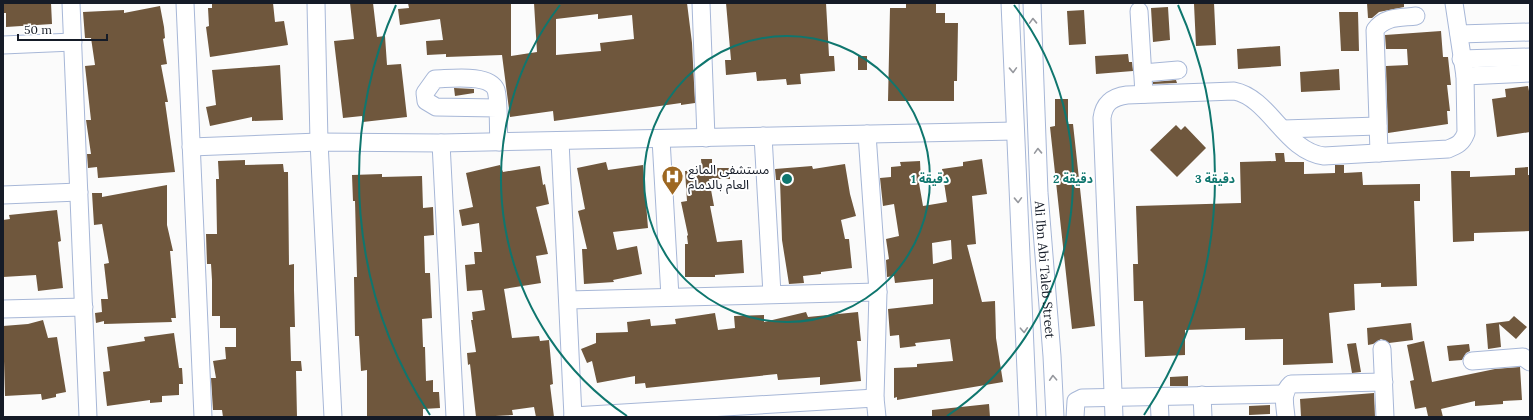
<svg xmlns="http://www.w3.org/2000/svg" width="1533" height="420" font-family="Lora,'Noto Sans Arabic',serif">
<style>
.building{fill:#6f573d;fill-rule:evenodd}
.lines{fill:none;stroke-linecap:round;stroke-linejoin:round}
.minor-casing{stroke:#a7b7d7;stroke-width:19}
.minor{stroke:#fff;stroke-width:17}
.oneway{stroke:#96989e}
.ring{fill:none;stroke:#0f766e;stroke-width:2}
.labels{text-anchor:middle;stroke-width:4;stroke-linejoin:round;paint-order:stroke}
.poi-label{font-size:13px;fill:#151b27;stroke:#fff;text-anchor:start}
.street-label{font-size:13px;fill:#151b27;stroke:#fff}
.centre{fill:#0f766e;stroke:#fff;stroke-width:2}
.ring-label{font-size:12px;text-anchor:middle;font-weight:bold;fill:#0f766e;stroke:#fff;stroke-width:4;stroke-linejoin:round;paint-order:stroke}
</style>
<rect width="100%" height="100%" fill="#fbfbfb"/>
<path class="building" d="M3,3H51L52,24L6,27V13H3Z
M212,3H273L275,22L284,21L288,45L210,57L206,27L209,26L208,8H212Z
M350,3H373L377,37L385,36L387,65L401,64L407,117L363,122L362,116L343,118L334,41L354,39Z
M408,3H511V56L537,52L534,3H687L692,43L695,103L681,105V103L554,121L553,111L510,117L502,55L446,57V54L427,55L426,41L443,40L440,19L400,25L398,9L409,8ZM598,14V19L632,15L634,39L600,43L601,51L556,55V19Z
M726,3H826L829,56H834L835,71L800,74L801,84L787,85L786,79L757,81L756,72L726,75L725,60H731Z
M906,3H936V13H945V23H958L957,81H954V101H888L890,8H906Z
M1205,3H1214L1216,45L1196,46L1194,4Z
M1367,3H1404V7L1379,12L1372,18H1368Z
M160,6L164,27L165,38L163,39L167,64L161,65L168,102H165L175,172L98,178L97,167L88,168L87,154H91L86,120H91L85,66L95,65L91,38H85L83,12L124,10V13Z
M1168,7L1170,40L1153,42L1151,8Z
M1084,10L1086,44L1069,45L1067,11Z
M1339,12H1358L1359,51H1341Z
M1441,31L1443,57H1448L1451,85H1447L1450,111H1447L1448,124L1388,133L1386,66L1408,65L1407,49H1386L1385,35Z
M1280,46L1281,66L1238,69L1237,49Z
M1128,54L1129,62H1132L1133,71L1096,74L1095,56Z
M858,56H867V70H858Z
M280,65L283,120L252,121V117L210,126L206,107L216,105L212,70Z
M1339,69L1340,90L1301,92L1300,72Z
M1176,80L1177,83L1153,84V82Z
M1528,86L1530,96V132L1497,137L1492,99L1506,97L1505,89Z
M454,88L474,89V93L455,96Z
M1055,99H1068V124H1073L1095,326L1072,329L1050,127L1055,126Z
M1176,125L1181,130L1185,126L1206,148L1177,177L1150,150Z
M1275,153H1284L1285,162H1304V174L1335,173V165H1344V173L1362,172L1363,185L1420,184V201H1414L1417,286L1381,287V283L1354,284L1355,310L1329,313L1333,363L1283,365V339L1245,340V328L1185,330V355L1145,357L1143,301H1134L1133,264H1138L1136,206L1241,203L1240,162L1276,161Z
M701,159H712V168H730V179H709L714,206H710L717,242L742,240L744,273L715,275V277H685V244H688L687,236L688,235L681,202L687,201L685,171L702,170Z
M982,159L987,194L972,196L976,244L967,245L982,302L995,301L996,338L1003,382L897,400V397L894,398V368L917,367V364L953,361L950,339L915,343L916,346L900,348L899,335L890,336L888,309L933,304V279L895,283L894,276L887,277L886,260L889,259L886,239L899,236L894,204L883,206L880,178L891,177V167L901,166L900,162L920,161L921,182L919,183L923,206L947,202L942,169L963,166V162ZM951,240L952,259L933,264L932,243Z
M245,160V165L283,164L284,172H288L289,265L294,264V290L295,327H290L291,361H301L302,371H296L297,417H223L222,410H213L211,378H216L213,361L226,359L225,347H236V328H220V316H212V280L211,264H207L206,234H217L216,179H219L218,161Z
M606,162L608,170L643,165L648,228L613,232L617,250L637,246L642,274L613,280L614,282L584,284L582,249H587L578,211L585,209L577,168Z
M845,164L850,194L856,216L841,220L845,239H849L852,268L821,272V274L803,276L804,283L789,284L782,240L780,180H776L775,169L812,166L813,169Z
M500,165L503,172L540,166L543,185L545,184L549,204L536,207L548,254L536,256L541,283L504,289L512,338L539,336L540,341L549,340L553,384L550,385L554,417H536L534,407L512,410L513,415L476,417L470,364L468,365L467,353L476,352L471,320H473L472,312L485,310L482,290L467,291L465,265L475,264L474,252H482L479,223L462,226L459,210L473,207L466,173Z
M1528,167V175H1530V231L1474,233V241L1453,242L1451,171H1470V177L1515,175V168Z
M382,174V177L422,176L423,208L433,207L434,235L424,236L425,273H430L432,318L422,319L423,347H425L426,381L433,380V392H439L440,408L423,409V417H367V370L361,371L359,336H355L354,277H357L355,201H353L352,175Z
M167,185V225L173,251H170L176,318H171L172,322L104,324V321L96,323L95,313L102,312L101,299H108L104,264L109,263L102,224L94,225L92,193H102V197Z
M57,210L61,241L58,242L63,288L38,291L36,275L3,277V220L10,219L9,215Z
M806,312L808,317L858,312L861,341H857L861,381L820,385V377L778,380L777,374L646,388L645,383L635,384V376L597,383L592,361L587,363L581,349L596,343V333L628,332L627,322L650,319L651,326L676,324L675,319L715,313L718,330L735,328L734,316L764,315V322Z
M1514,316L1527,327L1516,339L1499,324L1501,347L1488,349L1486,324L1509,321Z
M43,320L48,338L57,337L66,392L56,394V397L42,400L41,394L5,396L3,326L28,324Z
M1411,323L1413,340L1389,343L1381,339L1373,344L1368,345L1367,328Z
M174,333L179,368H182L183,384H179V395L162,396V402L150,403V400L107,406L103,372L110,371L107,347L145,341L144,337Z
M1424,341L1432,382L1495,369L1520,367L1522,400L1503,401V404L1475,406V401L1441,409L1443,417L1428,416L1426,407L1415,409L1410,381L1414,380L1407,345Z
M1356,343L1361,372L1352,373L1347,344Z
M1469,344L1470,351L1466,353L1462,360L1449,361L1447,346Z
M1188,376V386H1170V377Z
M1374,393L1375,417H1301L1300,399Z
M989,404L990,417H932V410Z
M1270,405V414L1249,415V406Z"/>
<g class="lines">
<defs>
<g id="minor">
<path d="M71,3L88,417"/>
<path d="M185,3L203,417"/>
<path d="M316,3L319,142L333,417"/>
<path d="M701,3L706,138"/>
<path d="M1010,3L1028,417"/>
<path id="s1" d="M1032,3L1039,193L1052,356L1055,417"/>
<path d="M1139,11L1144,94"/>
<path d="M1459,34L1530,32"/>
<path d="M3,45L73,42"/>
<path d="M1461,59L1530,57"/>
<path d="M1143,73L1178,70"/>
<path d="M1465,76L1530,73"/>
<path d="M497,108L436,107L426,101L425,93L435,79C449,79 489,73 496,90C499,99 498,130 499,142"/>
<path d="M1283,129L1378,126"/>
<path d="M867,134L878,292L875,398L877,417"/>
<path d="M763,136L772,294"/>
<path d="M661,139L670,297"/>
<path d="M560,141L573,417"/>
<path d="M441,143L455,417"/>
<path d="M191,147L319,142L441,143L1015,131"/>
<path d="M1379,153L1375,30C1385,16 1400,18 1416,16"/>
<path d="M3,195L79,192"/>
<path d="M568,300L878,292"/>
<path d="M3,309L84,307"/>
<path d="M1382,349L1385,417"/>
<path d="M1472,361L1523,357L1530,362"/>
<path d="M1202,395L1203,417"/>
<path d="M1159,397L1160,417"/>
<path d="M573,416L875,398"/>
<path d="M1075,417L1076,401L1082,398L1284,394"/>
<path d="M1114,417L1102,118C1104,103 1112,97 1127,95L1234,91C1270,98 1285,151 1324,156L1448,149C1458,145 1462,143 1466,133L1465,76L1454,3"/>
<path d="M1286,417C1285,405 1281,393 1291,384L1384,382"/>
</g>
</defs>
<use href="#minor" class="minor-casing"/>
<use href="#minor" class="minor"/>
</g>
<defs><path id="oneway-chevron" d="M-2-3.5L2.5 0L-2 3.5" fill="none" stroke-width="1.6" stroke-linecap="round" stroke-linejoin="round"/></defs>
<g class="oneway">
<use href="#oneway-chevron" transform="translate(1033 21) rotate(-92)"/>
<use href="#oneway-chevron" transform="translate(1013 70) rotate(88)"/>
<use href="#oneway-chevron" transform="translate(1038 151) rotate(-92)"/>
<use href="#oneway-chevron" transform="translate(1018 200) rotate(88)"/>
<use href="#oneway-chevron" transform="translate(1024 330) rotate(87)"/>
<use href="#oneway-chevron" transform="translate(1053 378) rotate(-93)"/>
</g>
<g class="ring">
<circle cx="787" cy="179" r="143"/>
<path d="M627 416A286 286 0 0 1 560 5M1014 5A286 286 0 0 1 947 416"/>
<path d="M430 415A428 428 0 0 1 396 5M1178 5A428 428 0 0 1 1144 415"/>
</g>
<defs>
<symbol id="hospital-pin" viewBox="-11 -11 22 30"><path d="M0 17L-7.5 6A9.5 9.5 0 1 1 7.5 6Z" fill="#9d6721" stroke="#fff"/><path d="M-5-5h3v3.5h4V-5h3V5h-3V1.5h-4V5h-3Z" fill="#fff"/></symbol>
</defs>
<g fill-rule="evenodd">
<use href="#hospital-pin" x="660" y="164" width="25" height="34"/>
</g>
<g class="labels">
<g class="poi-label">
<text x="688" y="174">مستشفى المانع<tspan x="688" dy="15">العام بالدمام</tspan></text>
</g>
<g class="street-label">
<text dy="5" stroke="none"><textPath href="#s1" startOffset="267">Ali Ibn Abi Taleb Street</textPath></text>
</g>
</g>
<circle cx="787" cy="179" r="6" class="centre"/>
<g class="ring-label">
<text x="930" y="183">1 دقيقة</text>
<text x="1073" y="183">2 دقيقة</text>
<text x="1215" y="183">3 دقيقة</text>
</g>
<rect width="1533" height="420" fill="none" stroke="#151b27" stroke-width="8"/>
<path d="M18 34v6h89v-6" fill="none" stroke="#151b27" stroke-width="2"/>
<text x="24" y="34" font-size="12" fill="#151b27" stroke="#ffffff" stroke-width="3" paint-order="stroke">50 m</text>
</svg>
